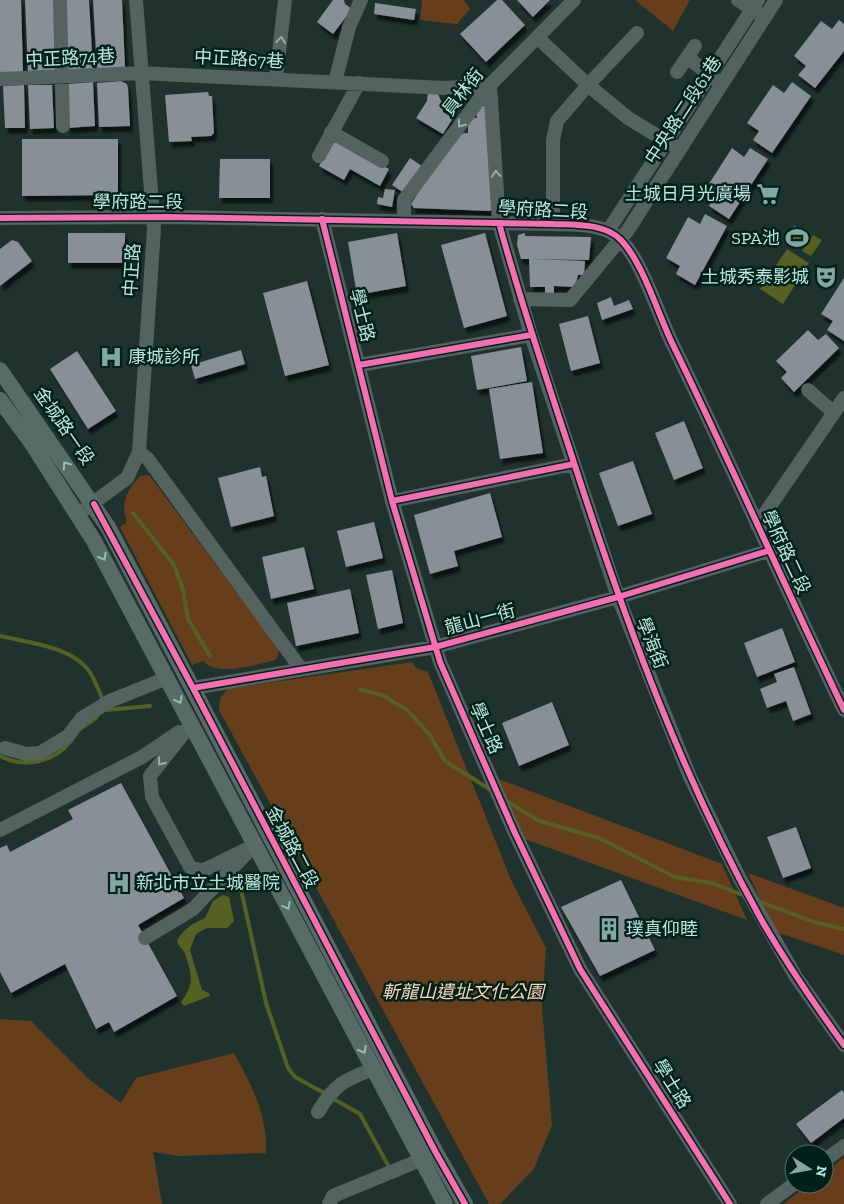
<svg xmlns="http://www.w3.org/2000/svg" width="844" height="1204" font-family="'Zilla Slab','Noto Sans TC',serif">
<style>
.green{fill:#663e1b}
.water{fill:#566022}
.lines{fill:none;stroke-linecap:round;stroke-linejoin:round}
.stream{stroke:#566022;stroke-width:4}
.building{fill:#898f96;filter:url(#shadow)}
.minor{stroke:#54635f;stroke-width:14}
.major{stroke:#576c66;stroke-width:16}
.cycleway-casing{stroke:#00211a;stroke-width:9}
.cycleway{stroke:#f96db3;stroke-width:6}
.oneway{stroke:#90b3aa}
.oneway2{stroke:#96bdb3}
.labels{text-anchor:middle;stroke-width:5;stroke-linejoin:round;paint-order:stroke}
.street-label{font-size:18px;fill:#b8e9dc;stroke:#00211a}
.poi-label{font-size:18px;fill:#b8e9dc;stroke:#00211a;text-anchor:end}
.park-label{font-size:18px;font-style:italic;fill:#fed7bc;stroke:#00211a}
</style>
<defs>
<filter id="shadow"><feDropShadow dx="3" dy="5.5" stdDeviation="1" flood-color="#0009"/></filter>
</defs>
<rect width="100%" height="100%" fill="#1f322e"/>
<path class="green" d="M422,0H464L470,9L457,24L420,20Z
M635,0H690L673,31Z
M149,475L279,649L277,658L275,660C257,665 215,677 203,661L192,665L120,527L127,522C120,503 126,492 140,476Z
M412,662L416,668L428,672L511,880L546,948L542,1007L552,1125L534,1169L500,1204H489L219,710L220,699L227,689Z
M496,778L722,864L747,920L522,838Z
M748,873L844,908V955L776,932Z
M0,1019L31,1021L90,1080L121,1103L136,1078L234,1053C251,1084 268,1116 266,1153L179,1156L153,1152L162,1204H0Z
M844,1158V1204H783L810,1184H824V1173Z"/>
<path class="water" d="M794,225L809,235L799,249L785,240Z
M813,235L822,240L811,256L802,251Z
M787,249L809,263L783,304L760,289Z
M223,895L229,897L234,921L227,928H207L196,934L190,950L202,990L209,993L210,996L184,1006L181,1002C195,983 192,975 185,954C183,949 178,946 177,941C183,929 193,923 205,918L213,901Z"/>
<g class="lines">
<path class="stream" d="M133,513L174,565L183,590L188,619L210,656
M0,636C29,643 74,646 91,674C96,683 100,693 104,703
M360,689L384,696L407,710L429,734L445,761L491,790
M106,710L150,706
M80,729L97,717
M0,756C25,769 54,762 71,741
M505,800L539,821L599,838L675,877L712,883L745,896
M238,876L266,1003L288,1068L295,1077L326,1094
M758,901L814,922L844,929
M332,1098L360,1114L390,1169"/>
</g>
<path class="building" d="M0,0H21L23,72L0,73Z
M25,0H54L57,70L28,71Z
M64,0H89L93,69L68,71Z
M93,0H122L125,68L97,69Z
M333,0H344L345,4L352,9L333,34L317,22Z
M497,0H502L525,25L486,62L460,34Z
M517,0H550L533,17Z
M375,3L416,9L414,20L374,14Z
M839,20L844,24V51L815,88L798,75L806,66L794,56L821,21L832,29Z
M121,81L127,84L128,88L130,126L99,127L97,83Z
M93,82L95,126L67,128V84Z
M792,82L811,96L772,153L753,140L759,131L747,123L773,85L784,93Z
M24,85L25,128H5L3,86Z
M28,85H52L54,128L30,129Z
M428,89L436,90L443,105V112L453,118L443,134L416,118L427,101Z
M208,92L209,96H212L214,133L211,136L191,137L192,141L169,142L165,95Z
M479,106H489L493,207L490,211L414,208L411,204L456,134L468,133V118H477L476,110L480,111Z
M22,139H118V195L22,196Z
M334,139L389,169L380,186L350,169L344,180L319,166Z
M732,148L744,157L750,148L768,159L729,219L709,206L715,196L705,190Z
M410,158L422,166L404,193L392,185Z
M220,159H270V198H219Z
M385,189L395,190L392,207L377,204L378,197L383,198Z
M705,214L727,226L695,285L676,274L680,266L666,258L688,217L700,224Z
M68,233H125V263H68Z
M397,233L406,286L357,295L348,242Z
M485,233L507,316L464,328L441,245Z
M525,233V236L591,237L589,260L531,259L585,261L584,275H578L575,287L554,286V295H545V287H530L529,259H521L517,245L518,235Z
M12,240L18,242L32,261L0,286V249Z
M844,278V341L827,330L833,321L821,314Z
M307,281L329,365L285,376L263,293Z
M611,297L614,306L629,300L633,309L602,320L597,303Z
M588,316L600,363L571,371L559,324Z
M808,330L818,340L826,334L839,348L794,392L781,378L787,372L776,361Z
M521,347L527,381L477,390L471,356Z
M241,350L245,364L195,379L191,365Z
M77,351L116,411L88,429L50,369Z
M532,382L543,453L500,459L489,389Z
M684,421L703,468L674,480L655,433Z
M633,461L652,514L618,526L599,473Z
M260,467L262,477L266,476L274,516L231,527L218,478Z
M490,493L502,537L454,551L458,566L430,574L414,515Z
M374,522L383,558L346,567L337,531Z
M304,547L314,589L271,599L262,557Z
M392,570L403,623L378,629L366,575Z
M350,589L359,633L296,646L287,603Z
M782,628L795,662L757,677L744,643Z
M794,667L811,714L793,721L786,701L767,708L760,689L777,682L774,674Z
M552,702L569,745L519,766L502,723Z
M121,783L184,898L138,925L177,996L114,1032L109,1022L96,1029L65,964L11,993L0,972V848L7,845L10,852L73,819L68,810Z
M796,827L811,868L783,878L767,837Z
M621,880L655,950L600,976L561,907Z
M842,1090L844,1093V1118L811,1143L796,1124Z"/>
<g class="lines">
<path class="minor" d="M738,0L758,13
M60,2L63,126
M537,37L588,85L637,33
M687,57L715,79
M677,72L695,46
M0,79L141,73L445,88L490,85
M276,79L285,0
M335,82L349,27L361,0
M490,85L499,223L531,335L618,597L690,777L739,877L796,977L844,1045
M331,132L382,161
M319,156L359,83
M0,218L168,217L553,224C574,225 605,223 621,240C643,263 658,314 673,345C732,466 786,589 844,710
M322,219L392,501L440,662L514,831L580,969L730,1204
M404,221V200L490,85L574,0
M553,224V140L557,121L588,85L628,118L674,146
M608,231L758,0
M520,299L570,300L628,230L776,0
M359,365L531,335
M808,390L834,413
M139,452L148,459L301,669
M392,501L574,464
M77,515L127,478L139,452L154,229L136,0
M757,525L844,398
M193,688L435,647L618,597L768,551
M191,724L150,776L152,797L190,867L202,871L255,845
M5,748L26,754L40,753L68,736L82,718L110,701L167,678
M0,830L142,757L179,732
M145,938L193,909L247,853
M318,1112C335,1084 343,1081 373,1069
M824,1161L844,1146
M329,1204L333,1196L430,1156
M767,1204L794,1184"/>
<path class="major" d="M0,370L108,527L436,1153L465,1204
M0,400L31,442L94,541L445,1204"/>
<defs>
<path id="cycleway" d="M0,218L168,217L553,224C574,225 605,223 621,240C643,263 658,314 673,345C732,466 786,589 844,710
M322,219L392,501L440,662L514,831L580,969L730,1204
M499,223C522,307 550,389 577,472C627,626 683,779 762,921C787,964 815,1005 844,1045
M359,365L531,335
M392,501L574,464
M94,504L193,688L436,1153L465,1204
M193,688L435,647L618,597L768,551"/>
</defs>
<use href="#cycleway" class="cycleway-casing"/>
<use href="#cycleway" class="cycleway"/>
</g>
<defs><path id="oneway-chevron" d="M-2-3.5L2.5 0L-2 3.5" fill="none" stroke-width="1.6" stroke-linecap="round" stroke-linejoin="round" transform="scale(1.25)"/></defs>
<g class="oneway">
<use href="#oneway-chevron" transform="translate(281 40) rotate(-84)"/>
<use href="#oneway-chevron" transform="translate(461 124) rotate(126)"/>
<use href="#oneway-chevron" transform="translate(496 174) rotate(-94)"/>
<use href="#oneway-chevron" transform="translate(161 762) rotate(128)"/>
</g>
<g class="oneway2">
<use href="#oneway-chevron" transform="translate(66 465) rotate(-125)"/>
<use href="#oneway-chevron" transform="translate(103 557) rotate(61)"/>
<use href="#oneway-chevron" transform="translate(179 700) rotate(62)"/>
<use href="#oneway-chevron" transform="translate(287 906) rotate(62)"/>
<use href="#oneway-chevron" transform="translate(363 1050) rotate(62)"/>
</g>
<defs>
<symbol id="supermarket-bare" viewBox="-9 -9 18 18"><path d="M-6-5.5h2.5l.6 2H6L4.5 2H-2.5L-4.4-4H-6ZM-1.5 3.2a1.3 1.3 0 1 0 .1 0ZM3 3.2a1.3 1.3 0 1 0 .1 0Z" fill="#82a99f" stroke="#00211a" stroke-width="2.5" paint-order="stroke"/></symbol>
<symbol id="stadium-bare" viewBox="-9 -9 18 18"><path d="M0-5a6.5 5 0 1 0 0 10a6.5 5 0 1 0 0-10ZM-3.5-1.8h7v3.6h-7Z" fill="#82a99f" stroke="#00211a" stroke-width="2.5" paint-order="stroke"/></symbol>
<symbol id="theatre-bare" viewBox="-9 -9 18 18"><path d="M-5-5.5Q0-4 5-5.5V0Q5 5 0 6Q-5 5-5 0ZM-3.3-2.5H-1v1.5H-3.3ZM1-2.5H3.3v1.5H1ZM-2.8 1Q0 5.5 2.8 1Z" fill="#82a99f" stroke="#00211a" stroke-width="2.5" paint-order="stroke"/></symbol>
<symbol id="hospital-bare" viewBox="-9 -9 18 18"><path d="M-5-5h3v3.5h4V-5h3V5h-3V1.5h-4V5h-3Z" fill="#82a99f" stroke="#00211a" stroke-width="2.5" paint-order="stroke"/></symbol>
<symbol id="building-bare" viewBox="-9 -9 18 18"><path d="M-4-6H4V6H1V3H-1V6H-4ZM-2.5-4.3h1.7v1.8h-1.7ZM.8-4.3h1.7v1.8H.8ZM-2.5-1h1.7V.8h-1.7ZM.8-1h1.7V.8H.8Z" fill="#82a99f" stroke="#00211a" stroke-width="2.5" paint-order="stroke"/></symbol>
</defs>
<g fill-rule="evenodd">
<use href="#supermarket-bare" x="752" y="178" width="32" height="32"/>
<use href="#stadium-bare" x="781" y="222" width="32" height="32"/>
<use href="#theatre-bare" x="810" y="261" width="32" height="32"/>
<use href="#hospital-bare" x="95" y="341" width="32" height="32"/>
<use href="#hospital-bare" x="103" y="867" width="32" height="32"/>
<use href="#building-bare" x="593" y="913" width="32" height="32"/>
</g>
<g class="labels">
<g class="street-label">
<text transform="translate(70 58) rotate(-3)" y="6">中正路74巷</text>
<text transform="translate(239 59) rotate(3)" y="6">中正路67巷</text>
<text transform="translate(463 92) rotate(-52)" y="6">員林街</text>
<text transform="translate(683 110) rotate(-57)" y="6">中央路二段61巷</text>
<text x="138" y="208">學府路二段</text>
<text transform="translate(543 210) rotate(3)" y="6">學府路二段</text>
<text transform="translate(132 270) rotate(-86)" y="6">中正路</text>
<text transform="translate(362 315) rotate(76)" y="6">學士路</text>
<text transform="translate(64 426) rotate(55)" y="6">金城路一段</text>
<text transform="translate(786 552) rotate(65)" y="6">學府路二段</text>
<text transform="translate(480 619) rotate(-15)" y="6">龍山一街</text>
<text transform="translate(652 643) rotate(68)" y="6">學海街</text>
<text transform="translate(486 728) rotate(66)" y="6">學士路</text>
<text transform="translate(292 847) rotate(62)" y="6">金城路二段</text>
<text transform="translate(672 1084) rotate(58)" y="6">學士路</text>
</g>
<g class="poi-label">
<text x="751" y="200">土城日月光廣場</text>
<text x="780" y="244">SPA池</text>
<text x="809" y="283">土城秀泰影城</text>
<text x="128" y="363" text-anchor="start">康城診所</text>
<text x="136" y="889" text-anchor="start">新北市立土城醫院</text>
<text x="626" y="935" text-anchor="start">璞真仰睦</text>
</g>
<g class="park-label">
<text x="463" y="998">斬龍山遺址文化公園</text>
</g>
</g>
<g transform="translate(809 1169) rotate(101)"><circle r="24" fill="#00211a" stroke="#4a7168"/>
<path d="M0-4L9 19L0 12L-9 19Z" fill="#82a99f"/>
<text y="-8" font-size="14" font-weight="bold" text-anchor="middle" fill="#b8e9dc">N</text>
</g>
</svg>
